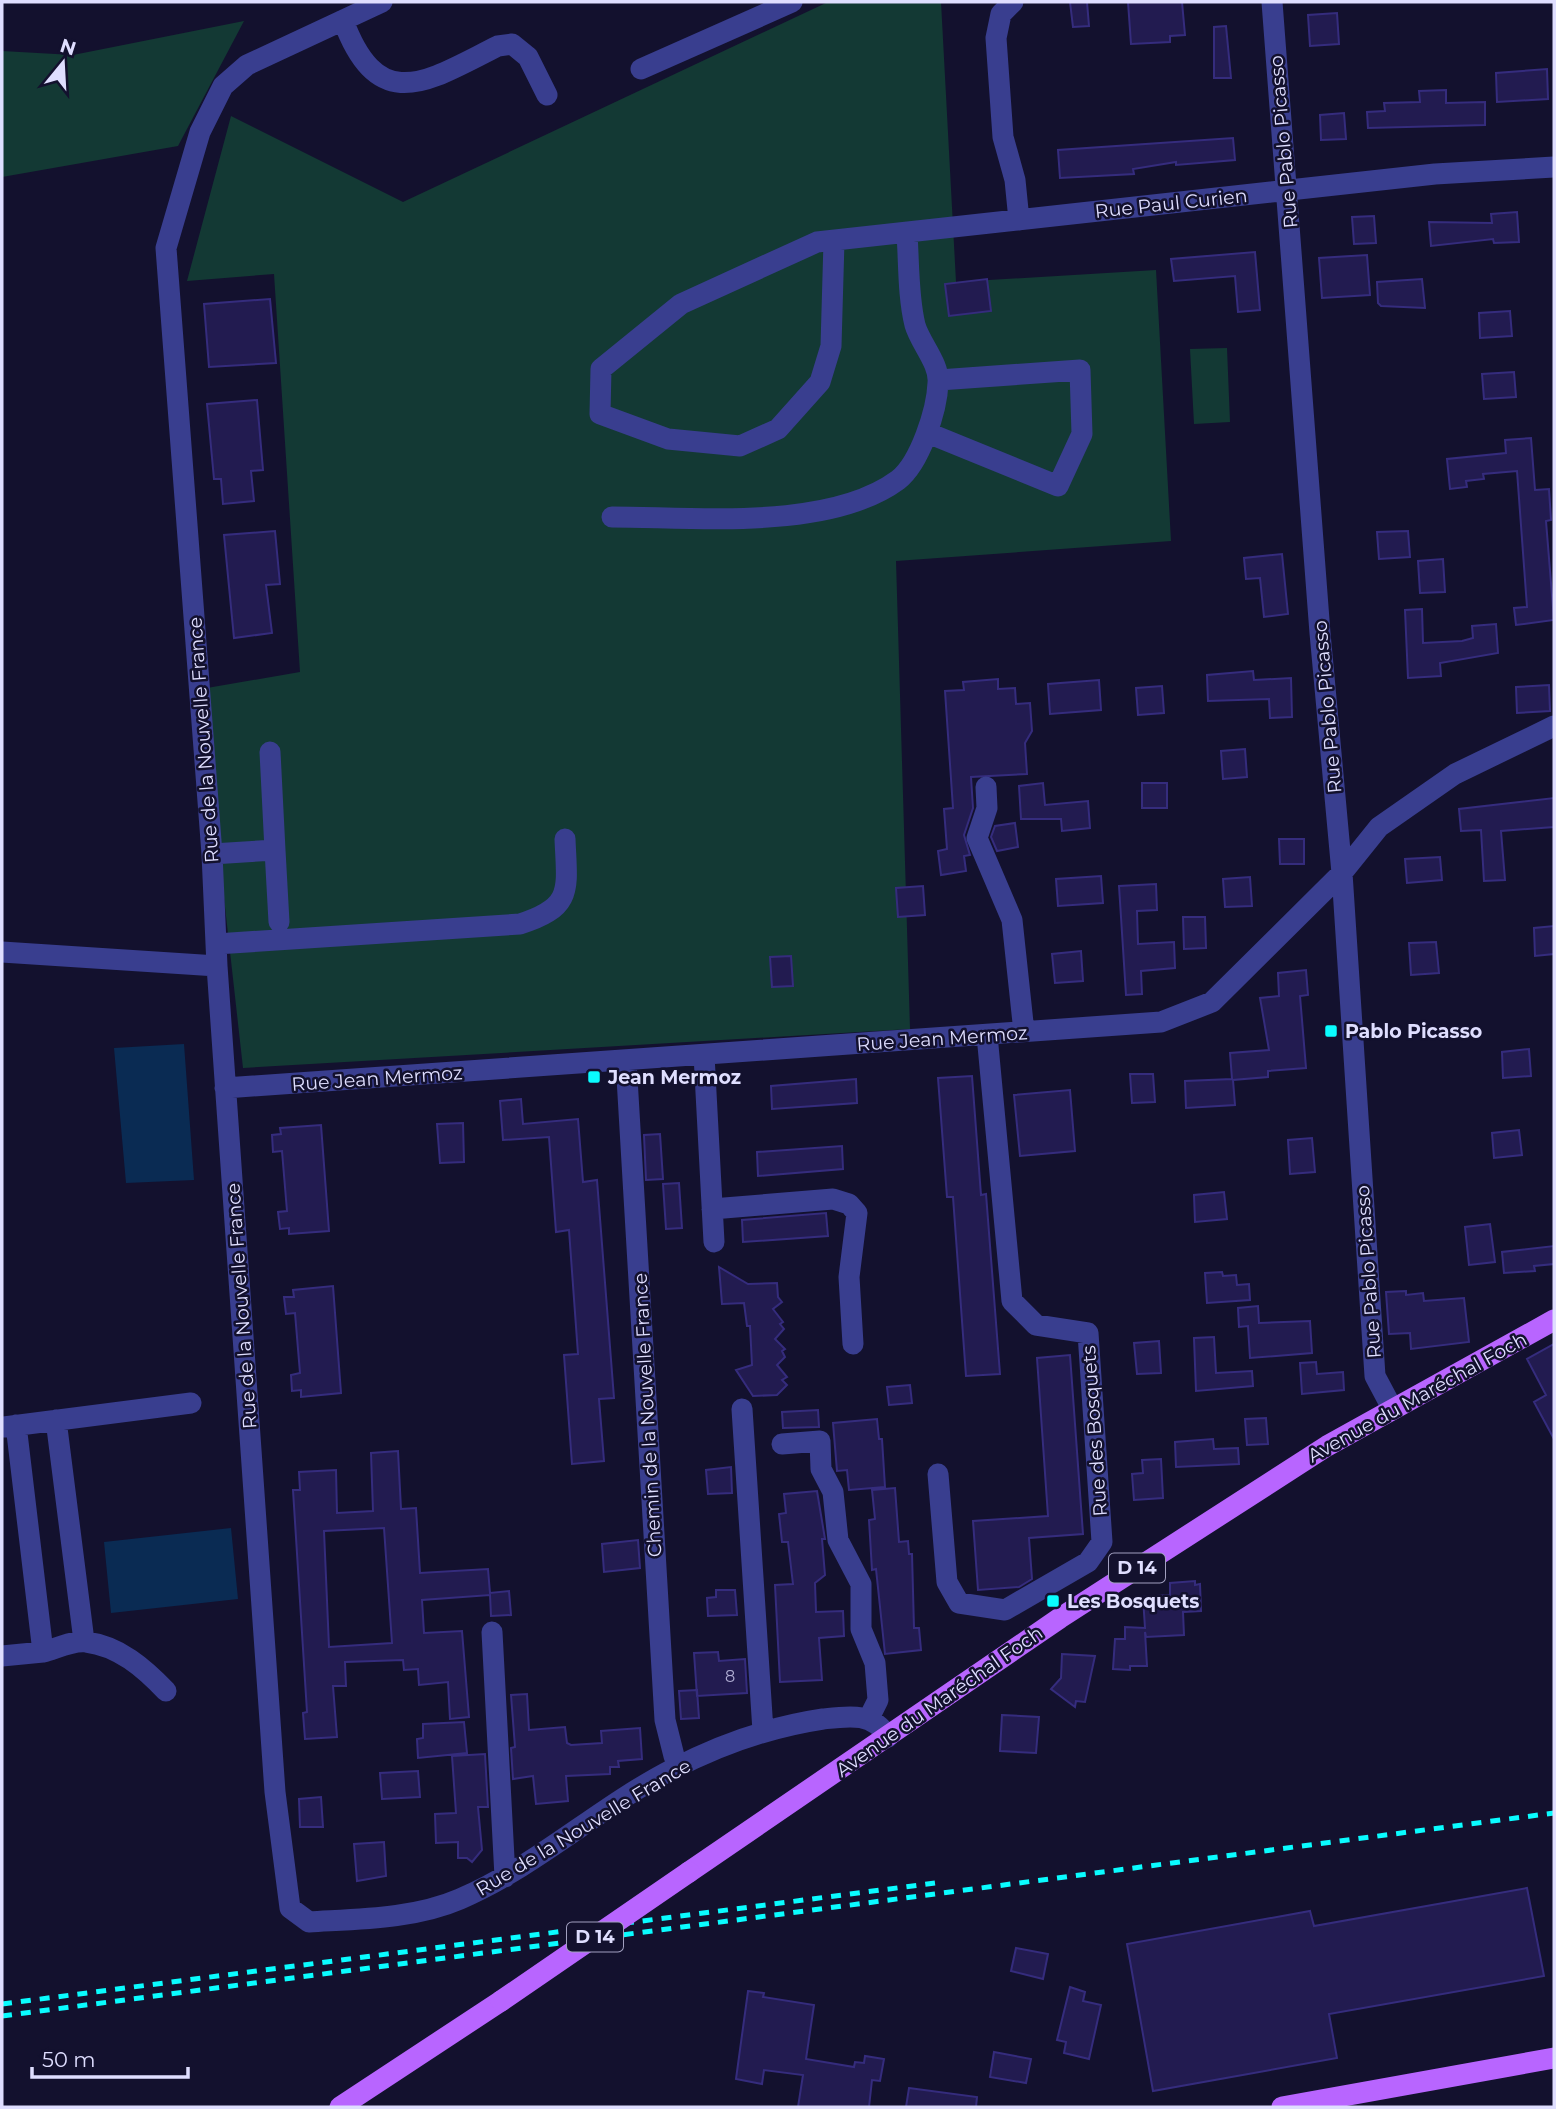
<svg xmlns="http://www.w3.org/2000/svg" width="1556" height="2109" font-family="Montserrat,sans-serif">
<style>
.green{fill:#133934}
.water{fill:#0a2b53}
.building{fill:#221b50;stroke:#352c7d;stroke-width:2;fill-rule:evenodd}
.lines{fill:none;stroke-linecap:round;stroke-linejoin:round}
.minor{stroke:#393e8f;stroke-width:21}
.major{stroke:#b865ff;stroke-width:21}
.rail{stroke:#0afcff;stroke-width:5;stroke-dasharray:10 9;stroke-linecap:butt}
.major-bridge{stroke:#b865ff;stroke-width:21}
.poi-dot{fill:#0afcff;stroke:#13112e;stroke-width:2.5}
.labels{text-anchor:middle;stroke-width:5;stroke-linejoin:round;paint-order:stroke}
.number-label{font-size:16px;fill:#b0add3}
.shield{fill:#13112e;stroke:#a2a0c0;stroke-width:2}
.shield-label{font-size:18px;font-weight:bold;fill:#dfdeff}
.street-label{font-size:19px;fill:#dfdeff;stroke:#13112e}
.poi-label{font-size:19px;font-weight:bold;fill:#dfdeff;stroke:#13112e;text-anchor:start}
</style>
<rect width="100%" height="100%" fill="#13112e"/>
<path class="green" d="M828,2H941L956,282L1156,270L1171,541L896,561L910,1029L243,1068L224,898L207,688L300,672L274,274L187,281L231,116L403,202Z
M244,21L178,146L2,177V51L73,55Z
M1227,348L1230,422L1194,424L1190,349Z"/>
<path class="water" d="M184,1044L194,1180L126,1183L114,1048Z
M231,1528L238,1599L111,1613L104,1542Z"/>
<path class="building" d="M1070,2H1087L1089,26L1073,27Z
M1128,2H1182L1185,35L1170,36V42L1131,44Z
M1337,13L1339,44L1310,46L1308,15Z
M1226,26L1231,78H1214V27Z
M1547,69L1548,99L1497,102L1496,73Z
M1446,90V103L1485,102V125L1368,128L1367,112L1385,111L1384,103L1420,102L1419,91Z
M1344,113L1346,139L1321,140L1320,115Z
M1233,138L1235,160L1176,165V162L1133,169L1134,174L1060,178L1058,150Z
M1517,212L1519,242L1494,243L1493,239L1431,246L1429,222L1492,223L1491,214Z
M1374,216L1376,243L1354,244L1352,217Z
M1255,252L1260,310L1238,312L1235,276L1174,281L1171,259Z
M1367,255L1370,295L1322,298L1319,258Z
M987,279L991,311L949,316L945,284Z
M1422,279L1425,308L1381,306L1378,303L1377,282Z
M270,299L276,363L209,367L204,304Z
M1510,311L1512,336L1480,338L1479,313Z
M1514,372L1516,397L1484,399L1482,374Z
M257,400L263,470L251,471L254,501L223,504L221,479H214L207,404Z
M1531,438L1535,490L1549,489L1551,520L1546,521L1554,620L1516,625L1514,608L1527,607L1517,471L1483,474L1484,479L1466,481L1467,487L1450,489L1447,459L1506,453L1505,440Z
M275,531L280,584L266,585L272,633L234,638L224,535Z
M1408,531L1410,557L1379,559L1377,532Z
M1282,554L1288,614L1264,617L1260,578L1246,579L1244,558Z
M1443,559L1445,592L1420,593L1418,561Z
M1422,609L1423,643L1462,641L1473,638L1472,626L1496,624L1498,653L1440,663L1441,676L1408,678L1405,610Z
M1253,671L1254,680L1291,678L1292,717L1270,718L1269,699L1208,701L1207,675Z
M998,679V689L1015,688L1016,704L1030,703L1032,731L1025,743L1027,774L971,777L973,808L964,835L970,855L964,856L966,871L941,875L938,851L947,849L944,809L953,808L945,691L964,690L963,682Z
M1099,680L1101,710L1050,714L1048,684Z
M1549,685L1550,711L1517,713L1516,687Z
M1162,686L1164,713L1138,715L1136,688Z
M1245,749L1247,777L1223,779L1221,751Z
M1043,783L1045,805L1088,801L1090,828L1062,831L1061,819H1021L1019,786Z
M1142,783H1167V808H1142Z
M1554,798V827L1501,831L1505,880L1484,881L1481,830L1461,831L1459,809Z
M1015,823L1018,847L997,851L991,837L995,826Z
M1279,839H1304V864H1280Z
M1440,857L1442,880L1407,883L1405,859Z
M1101,876L1103,903L1058,906L1056,879Z
M1250,877L1252,906L1225,907L1223,879Z
M1156,884L1157,910L1137,911L1138,944L1174,942L1175,968L1141,971L1142,994L1126,995L1119,886Z
M923,886L925,915L898,917L896,888Z
M1183,917H1205L1206,948L1184,949Z
M1554,926V954L1535,956L1534,928Z
M1436,942L1439,973L1411,975L1409,943Z
M1081,951L1083,981L1055,983L1052,954Z
M791,956L793,986L772,987L770,957Z
M1306,970L1308,995L1300,996L1306,1068L1268,1071V1077L1233,1080L1235,1105L1186,1108L1185,1081L1232,1079L1230,1053L1269,1050L1260,998L1279,996L1278,973Z
M1529,1049L1531,1076L1503,1078L1502,1052Z
M1130,1074H1153L1155,1102L1132,1103Z
M972,1076L981,1195L986,1194L1000,1374L966,1376L953,1197H947L938,1078Z
M856,1079L857,1103L772,1109L771,1086Z
M1070,1090L1075,1151L1020,1156L1014,1095Z
M521,1099L523,1124L578,1119L583,1182L597,1180L614,1398L599,1399L604,1461L572,1464L564,1355L578,1354L569,1230L556,1232L549,1137L503,1140L500,1101Z
M463,1123L464,1162L440,1163L437,1124Z
M321,1125L329,1231L289,1234V1228L280,1229L278,1212L287,1211L282,1151L273,1152L272,1135L281,1134L280,1128Z
M1519,1130L1522,1155L1494,1158L1492,1133Z
M660,1134L663,1179L646,1180L644,1135Z
M1312,1138L1315,1172L1290,1174L1288,1140Z
M842,1146L843,1169L758,1176L757,1152Z
M679,1183L682,1228L666,1229L663,1184Z
M1224,1192L1227,1219L1195,1222L1194,1195Z
M826,1213L828,1236L743,1242L742,1220Z
M1490,1224L1495,1262L1469,1265L1465,1227Z
M1554,1246V1264L1534,1266L1535,1271L1504,1273L1502,1252Z
M719,1267L748,1284L777,1283L778,1297L782,1302L773,1309L783,1322L780,1324L784,1329L775,1339L785,1349L782,1351L785,1357L777,1365L787,1377L782,1380L787,1385L777,1395L753,1396L736,1370L752,1365L750,1326H747L744,1303L722,1304Z
M1222,1272L1223,1276L1236,1275L1237,1285L1249,1284L1250,1300L1207,1303L1205,1273Z
M333,1286L341,1393L301,1397V1390L292,1391L291,1375L300,1373L295,1313L286,1314L284,1297H294L293,1290Z
M1406,1291V1295L1423,1293L1424,1301L1464,1298L1469,1342L1411,1349L1410,1333L1389,1334L1386,1292Z
M1258,1306L1259,1323L1310,1321L1312,1353L1250,1358L1248,1326L1239,1327L1238,1308Z
M1214,1337L1216,1373L1252,1371L1253,1386L1196,1391L1194,1338Z
M1159,1341L1161,1373L1137,1374L1134,1343Z
M1554,1344V1439L1534,1402L1546,1395L1527,1359Z
M1070,1355L1083,1534L1029,1538L1032,1579L1019,1587L978,1590L973,1521L1048,1516L1037,1358Z
M1316,1362L1317,1374L1343,1372L1344,1390L1302,1394L1300,1363Z
M910,1385L912,1403L889,1405L887,1387Z
M818,1410L819,1427L783,1428L782,1412Z
M1266,1418L1268,1444L1247,1445L1245,1419Z
M877,1419L879,1439H882L885,1487L849,1490L847,1470L837,1471L833,1423Z
M1213,1439L1214,1449L1238,1448L1239,1464L1176,1467L1175,1442Z
M398,1451L401,1509L416,1508L420,1573L488,1569L490,1593L509,1591L511,1615L491,1616L490,1595L422,1600L424,1633L462,1631L469,1717L450,1719L448,1682L419,1685L418,1669L404,1670L403,1660L345,1662L346,1686H333L337,1737L305,1739L303,1713L307,1712L293,1490H300L299,1472L336,1470L337,1513L373,1511L371,1453ZM384,1528L392,1643L329,1647L324,1531Z
M1161,1459L1163,1498L1134,1500L1132,1474L1143,1473L1142,1460Z
M731,1467L732,1493L708,1494L706,1470Z
M895,1488L899,1542L908,1541L909,1554H912L914,1628H919L921,1650L885,1654L876,1569L872,1570L869,1520L875,1519L872,1490Z
M817,1491L825,1539H822L825,1575L815,1583L816,1612L843,1611L844,1636L819,1638L822,1680L780,1682L775,1585L793,1584L788,1542H782L779,1514L786,1513L784,1494Z
M638,1540L640,1568L604,1572L602,1544Z
M1195,1581V1585L1200,1584L1201,1611L1183,1612L1184,1635L1146,1637L1145,1632L1147,1666H1130V1670L1113,1669L1115,1639H1125V1627L1145,1628L1143,1597L1170,1595V1583Z
M716,1590H735L737,1615L708,1616L707,1598L716,1597Z
M718,1652L719,1661L745,1659L747,1693L697,1696L694,1653Z
M1062,1654L1095,1656L1085,1702L1076,1701L1075,1707L1051,1689L1061,1678Z
M697,1690L699,1718L681,1719L679,1691Z
M527,1694L529,1730L565,1727L567,1743L571,1745L602,1743L601,1731L640,1728L642,1759L618,1761L619,1767H610V1774L566,1776L568,1801L536,1804L533,1776L513,1779L511,1748L515,1747L511,1695Z
M1002,1715L1039,1717L1036,1753L1000,1751Z
M464,1722L467,1753L418,1758L417,1739L423,1738V1724Z
M485,1754L488,1807H478L482,1850L472,1862L467,1858H458V1842L436,1843L435,1814L456,1813L452,1756Z
M418,1771L420,1797L382,1799L380,1773Z
M321,1797L323,1827H300L299,1799Z
M384,1842L386,1876L357,1881L354,1844Z
M1527,1888L1544,1976L1329,2014L1337,2058L1153,2091L1127,1944L1310,1911L1314,1926Z
M1016,1948L1048,1954L1043,1979L1011,1971Z
M1070,1987L1085,1992L1083,2001L1101,2005L1089,2059L1064,2053L1066,2042L1057,2040Z
M748,1991L764,1993L763,1997L814,2005L806,2059L854,2067L855,2062L864,2063L865,2056L884,2059L880,2081L872,2080L869,2107H798L803,2075L764,2070L762,2084L736,2079Z
M994,2052L1031,2059L1026,2083L990,2077Z
M909,2088L977,2097L976,2107H906Z"/>
<g class="lines">
<path class="minor" d="M382,2L247,65L223,86L200,132L166,248L212,854L217,966L275,1792L290,1908L309,1922C358,1919 414,1919 460,1899C537,1866 599,1807 673,1769C721,1744 770,1727 823,1719C849,1716 873,1712 888,1737
M1013,2L1001,14L996,38L1003,137L1015,180L1019,220
M1272,2L1320,633L1342,873L1375,1376L1392,1408
M343,20C379,118 429,80 498,46L512,44L528,57L547,95
M641,69L792,2
M834,241L831,346L820,382L778,429L740,446L668,439L600,414L601,369L681,304L817,242L1435,174L1554,167
M928,433L1058,486L1082,434L1080,370L939,380
M612,517C695,517 829,531 898,480C920,463 937,410 938,383C940,364 920,343 915,325C908,297 909,263 907,234
M986,787L987,808L977,838L1012,920L1024,1032
M275,850L279,922
M212,854L275,850L270,752
M216,944L520,924C574,907 567,889 565,839
M2,952L217,966
M704,1055L714,1242
M626,1061L665,1720L674,1756L679,1766
M225,1088L1161,1022L1212,1002L1342,873L1379,827L1455,774L1554,726
M712,1209L833,1199L849,1204L857,1213L849,1277L853,1344
M742,1409L763,1731
M56,1420L84,1641
M16,1425L43,1652C55,1649 74,1640 86,1642C119,1646 144,1668 166,1691
M4,1427L191,1403
M782,1444L820,1441L821,1469L833,1492L838,1540L861,1584V1629L875,1663L878,1700L869,1718
M938,1474L947,1582L959,1603L1005,1610L1088,1562L1102,1542L1088,1333L1036,1325L1012,1301L987,1035
M492,1632L505,1877
M2,1656L43,1652"/>
<path class="major" d="M689,1872L1060,1618L1327,1446L1554,1320
M340,2107L501,2001
M1282,2107L1554,2058"/>
<path class="rail" d="M2,2004L935,1883
M2,2016L1554,1813"/>
<path class="major-bridge" d="M501,2001L689,1872"/>
</g>
<g class="poi-dot">
<rect x="1324" y="1024" width="14" height="14" rx="3.5"/>
<rect x="587" y="1070" width="14" height="14" rx="3.5"/>
<rect x="1046" y="1594" width="14" height="14" rx="3.5"/>
</g>
<g class="labels">
<g class="number-label">
<text x="730" y="1682">8</text>
</g>
<g class="shield">
<rect x="1109" y="1553.5" width="56" height="29" rx="5"/>
<rect x="567" y="1922.5" width="56" height="29" rx="5"/>
</g>
<g class="shield-label">
<text x="1137" y="1574">D 14</text>
<text x="595" y="1943">D 14</text>
</g>
<g class="street-label">
<text transform="translate(1283 142) rotate(-95)" y="7">Rue Pablo Picasso</text>
<text transform="translate(1171 203) rotate(-6)" y="7">Rue Paul Curien</text>
<text transform="translate(1327 707) rotate(-95)" y="7">Rue Pablo Picasso</text>
<text transform="translate(203 740) rotate(-94)" y="7">Rue de la Nouvelle France</text>
<text transform="translate(942 1038) rotate(-4)" y="7">Rue Jean Mermoz</text>
<text transform="translate(377 1078) rotate(-4)" y="7">Rue Jean Mermoz</text>
<text transform="translate(1368 1272) rotate(-94)" y="7">Rue Pablo Picasso</text>
<text transform="translate(241 1306) rotate(-94)" y="7">Rue de la Nouvelle France</text>
<text transform="translate(1417 1397) rotate(-29)" y="7">Avenue du Maréchal Foch</text>
<text transform="translate(647 1415) rotate(-93)" y="7">Chemin de la Nouvelle France</text>
<text transform="translate(1094 1431) rotate(-94)" y="7">Rue des Bosquets</text>
<text transform="translate(939 1701) rotate(-35)" y="7">Avenue du Maréchal Foch</text>
<text transform="translate(583 1827) rotate(-31)" y="7">Rue de la Nouvelle France</text>
</g>
<g class="poi-label">
<text x="1345" y="1038">Pablo Picasso</text>
<text x="608" y="1084">Jean Mermoz</text>
<text x="1067" y="1608">Les Bosquets</text>
</g>
</g>
<rect width="1556" height="2109" fill="none" stroke="#dfdeff" stroke-width="7"/>
<g transform="translate(63 63) rotate(18)" stroke="#13112e" stroke-width="5" paint-order="stroke">
<path d="M0-5L12 26L0 18L-12 26Z" fill="#dfdeff"/>
<text y="-10" font-size="19" font-weight="bold" text-anchor="middle" fill="#dfdeff">N</text>
</g>
<path d="M32 2067v10h156v-10" fill="none" stroke="#dfdeff" stroke-width="3.5"/>
<text x="42" y="2067" font-size="21" fill="#dfdeff" stroke="#13112e" stroke-width="5" paint-order="stroke">50 m</text>
</svg>
